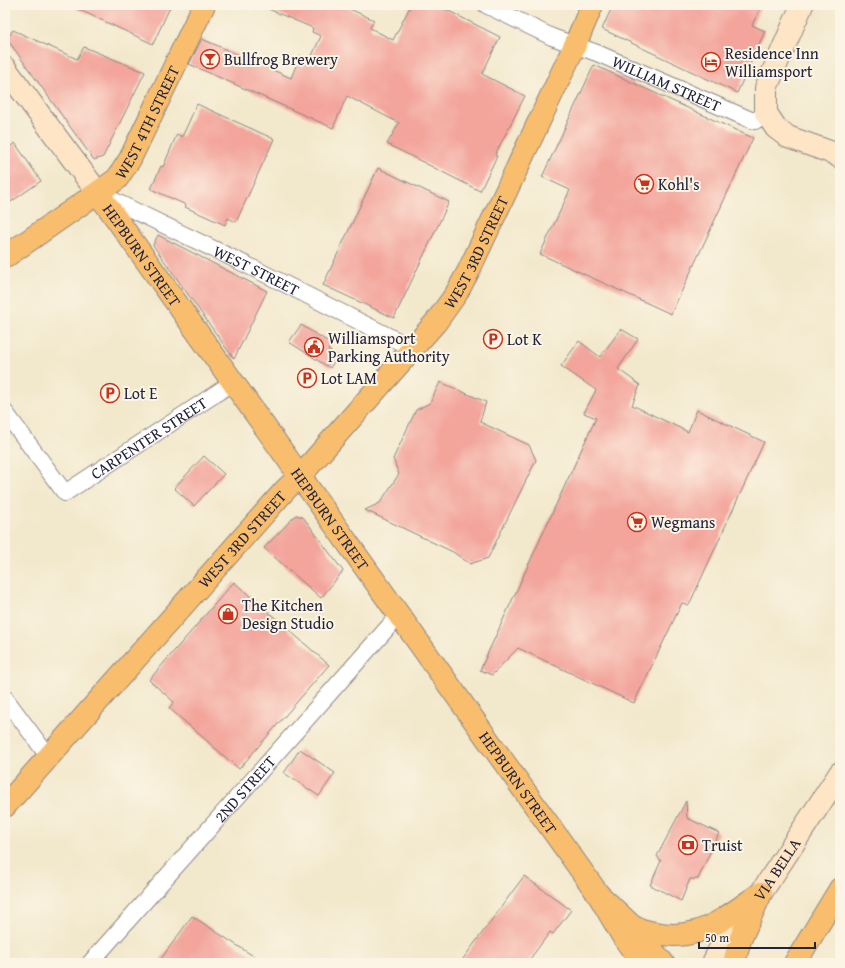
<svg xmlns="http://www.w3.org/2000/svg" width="845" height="968" font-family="'Gentium Book Plus',serif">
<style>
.building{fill:#f3a49b}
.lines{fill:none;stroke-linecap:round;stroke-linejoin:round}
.street-casing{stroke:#8a8584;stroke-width:18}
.secondary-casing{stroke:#8a8584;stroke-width:24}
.primary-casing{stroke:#8a8584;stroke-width:24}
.highway-casing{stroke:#8a8584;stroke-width:24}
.street{stroke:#fff;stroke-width:16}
.secondary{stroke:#fde5c5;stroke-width:22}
.primary{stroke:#f9be6d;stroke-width:22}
.highway{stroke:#f9be6d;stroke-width:22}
.labels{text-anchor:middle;stroke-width:4;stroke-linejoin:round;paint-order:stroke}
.poi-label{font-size:16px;fill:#22223b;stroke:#fcf5e5;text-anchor:start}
.street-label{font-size:16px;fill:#22223b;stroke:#fcf5e5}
</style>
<rect width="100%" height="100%" fill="#fcf5e5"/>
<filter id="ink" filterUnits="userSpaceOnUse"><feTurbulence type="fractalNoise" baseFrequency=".025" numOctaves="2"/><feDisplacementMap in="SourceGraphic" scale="8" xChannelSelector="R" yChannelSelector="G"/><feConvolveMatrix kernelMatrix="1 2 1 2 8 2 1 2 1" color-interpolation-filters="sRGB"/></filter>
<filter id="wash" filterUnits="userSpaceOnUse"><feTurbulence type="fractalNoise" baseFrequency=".012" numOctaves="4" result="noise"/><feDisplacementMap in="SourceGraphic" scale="16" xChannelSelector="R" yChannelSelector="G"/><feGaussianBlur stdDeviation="0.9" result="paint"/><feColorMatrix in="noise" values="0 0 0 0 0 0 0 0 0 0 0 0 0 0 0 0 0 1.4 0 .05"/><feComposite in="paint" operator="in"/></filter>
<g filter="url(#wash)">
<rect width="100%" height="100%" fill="#f2e8cc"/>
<g id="blocks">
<path class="building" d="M69,5H171L153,44Z
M259,5H341L374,20L370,28L393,40L411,5H437L500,37L482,74L525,96L495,155L497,156L480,191L387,144L399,123L347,96L333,128L189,64L202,39L291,78L300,56L310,60L321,36L312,32L313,28Z
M613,5H762L752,25L765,31L737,93L602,29Z
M13,30L77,59L84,47L145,72L103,157L94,160L7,39Z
M594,65L753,138L671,314L540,254L570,190L542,177Z
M197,104L274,139L236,222L228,218L225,225L185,207L186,205L151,189L161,166L163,167L177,134L182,137Z
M15,143L41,181L5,206V150Z
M378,168L449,202L394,318L323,285Z
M158,235L267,291L234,359L153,245Z
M301,325L332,344L328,350L338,356L330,368L289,342Z
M621,329L638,339L618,369L640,385L632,405L688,432L697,410L764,442L689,605L682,603L634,703L518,648L492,675L480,670L596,418L584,413L596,390L561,366L579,341L600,357Z
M440,382L486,402L480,422L529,445L536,460L488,558L470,564L453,552L365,510L380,503L399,474L393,459L416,410L430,403Z
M204,456L224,474L194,506L174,488Z
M296,515L303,517L343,571L321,598L264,548Z
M234,582L329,665L239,769L169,708L174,702L149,680Z
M300,749L335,773L319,796L284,773Z
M686,801L687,818L719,833L698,879H690L681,901L650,885L661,861L657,856Z
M524,876L571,910L553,934L550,932L527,963H460Z
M192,916L264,963H158Z"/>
</g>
</g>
<g filter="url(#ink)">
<use href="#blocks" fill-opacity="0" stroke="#8a8584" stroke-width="1"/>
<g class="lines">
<defs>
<g id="street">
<path id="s1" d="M486,5L552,37L597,53L751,120L755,121L766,113"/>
<path id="s2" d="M100,194L257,270L414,349"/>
<path id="s3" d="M5,412L65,493L232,383"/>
<path d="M5,698L48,756"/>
<path id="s4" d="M90,963L399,615"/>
</g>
<g id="secondary">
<path d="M802,5L766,88V113L776,128L788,137L833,153L840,157"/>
<path d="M5,68L98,193"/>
<path id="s5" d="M713,963L727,934L761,893L840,773"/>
</g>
<g id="primary">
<path id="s6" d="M98,193L598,894L633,927L663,963"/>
<path id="s7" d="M5,257L117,179L130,159L204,5"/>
<path id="s8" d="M5,806L286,489L300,476L436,322L456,294L468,272L575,45L592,5"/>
<path d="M633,927C692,948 715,925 761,893"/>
</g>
<path id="highway" d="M598,894L622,935L642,963
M734,963L740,940L761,893
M795,963L840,889"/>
</defs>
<use href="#street" class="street-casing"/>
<use href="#secondary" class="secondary-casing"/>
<use href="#primary" class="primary-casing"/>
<use href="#highway" class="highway-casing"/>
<use href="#street" class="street"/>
<use href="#secondary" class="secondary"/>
<use href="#primary" class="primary"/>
<use href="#highway" class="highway"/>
</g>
</g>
<defs>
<symbol id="bar-ring" viewBox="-11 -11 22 22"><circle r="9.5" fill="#fcf5e5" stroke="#c8321e" stroke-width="1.5"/><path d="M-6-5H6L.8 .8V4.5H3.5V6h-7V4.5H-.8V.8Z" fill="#c8321e"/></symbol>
<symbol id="hotel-ring" viewBox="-11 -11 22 22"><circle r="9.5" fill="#fcf5e5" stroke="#c8321e" stroke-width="1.5"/><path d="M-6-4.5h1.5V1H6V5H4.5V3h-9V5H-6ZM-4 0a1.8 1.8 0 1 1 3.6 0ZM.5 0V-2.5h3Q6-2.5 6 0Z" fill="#c8321e"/></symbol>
<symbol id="supermarket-ring" viewBox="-11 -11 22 22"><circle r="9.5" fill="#fcf5e5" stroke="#c8321e" stroke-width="1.5"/><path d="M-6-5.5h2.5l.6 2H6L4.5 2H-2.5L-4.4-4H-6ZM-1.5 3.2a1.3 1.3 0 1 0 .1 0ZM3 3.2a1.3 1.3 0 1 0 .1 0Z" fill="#c8321e"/></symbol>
<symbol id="parking-ring" viewBox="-11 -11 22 22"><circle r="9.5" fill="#fcf5e5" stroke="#c8321e" stroke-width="1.5"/><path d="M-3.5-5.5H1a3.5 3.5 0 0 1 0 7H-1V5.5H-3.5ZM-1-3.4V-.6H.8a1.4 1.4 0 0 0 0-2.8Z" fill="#c8321e"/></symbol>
<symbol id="civic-ring" viewBox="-11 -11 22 22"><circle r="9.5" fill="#fcf5e5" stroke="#c8321e" stroke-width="1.5"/><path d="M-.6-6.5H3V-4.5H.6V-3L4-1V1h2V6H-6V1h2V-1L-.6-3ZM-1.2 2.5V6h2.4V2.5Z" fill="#c8321e"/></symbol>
<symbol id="shop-ring" viewBox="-11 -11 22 22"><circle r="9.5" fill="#fcf5e5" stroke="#c8321e" stroke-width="1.5"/><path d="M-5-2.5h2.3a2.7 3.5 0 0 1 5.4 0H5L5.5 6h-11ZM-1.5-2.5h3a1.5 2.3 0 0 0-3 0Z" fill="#c8321e"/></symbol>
<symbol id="bank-ring" viewBox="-11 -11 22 22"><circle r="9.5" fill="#fcf5e5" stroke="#c8321e" stroke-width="1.5"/><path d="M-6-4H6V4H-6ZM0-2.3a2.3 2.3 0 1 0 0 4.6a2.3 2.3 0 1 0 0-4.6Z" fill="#c8321e"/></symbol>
</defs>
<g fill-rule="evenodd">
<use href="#bar-ring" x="199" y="48" width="22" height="22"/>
<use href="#hotel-ring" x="700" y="51" width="22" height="22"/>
<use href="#supermarket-ring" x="633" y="173" width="22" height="22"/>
<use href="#parking-ring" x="482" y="328" width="22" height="22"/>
<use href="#civic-ring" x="303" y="336" width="22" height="22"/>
<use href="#parking-ring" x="296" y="367" width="22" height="22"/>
<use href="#parking-ring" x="99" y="382" width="22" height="22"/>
<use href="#supermarket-ring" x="626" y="511" width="22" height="22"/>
<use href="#shop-ring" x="217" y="603" width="22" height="22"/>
<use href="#bank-ring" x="677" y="834" width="22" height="22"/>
</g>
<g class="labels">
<g class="poi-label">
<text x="725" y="59">Residence Inn<tspan x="725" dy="18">Williamsport</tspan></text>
<text x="224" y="65">Bullfrog Brewery</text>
<text x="658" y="190">Kohl's</text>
<text x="328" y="344">Williamsport<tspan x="328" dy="18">Parking Authority</tspan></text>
<text x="507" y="345">Lot K</text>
<text x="321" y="384">Lot LAM</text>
<text x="124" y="399">Lot E</text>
<text x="651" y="528">Wegmans</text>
<text x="242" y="611">The Kitchen<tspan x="242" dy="18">Design Studio</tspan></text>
<text x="702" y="851">Truist</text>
</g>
<g class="street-label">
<text dy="6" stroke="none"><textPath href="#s1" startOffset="197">WILLIAM STREET</textPath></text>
<text dy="6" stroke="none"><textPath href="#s7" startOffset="201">WEST 4TH STREET</textPath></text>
<text dy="6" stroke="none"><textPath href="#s8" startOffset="729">WEST 3RD STREET</textPath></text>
<text dy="6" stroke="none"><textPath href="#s6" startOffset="76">HEPBURN STREET</textPath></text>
<text dy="6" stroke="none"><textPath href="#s2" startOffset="174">WEST STREET</textPath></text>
<text dy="6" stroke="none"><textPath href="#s3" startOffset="201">CARPENTER STREET</textPath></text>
<text dy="6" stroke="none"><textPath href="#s6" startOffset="400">HEPBURN STREET</textPath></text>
<text dy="6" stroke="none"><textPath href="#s8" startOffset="357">WEST 3RD STREET</textPath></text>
<text dy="6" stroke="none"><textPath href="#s6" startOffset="724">HEPBURN STREET</textPath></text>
<text dy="6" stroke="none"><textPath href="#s4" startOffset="233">2ND STREET</textPath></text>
<text dy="6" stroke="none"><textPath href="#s5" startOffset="114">VIA BELLA</textPath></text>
</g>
</g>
<rect width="845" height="968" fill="none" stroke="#fcf5e5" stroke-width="20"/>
<path d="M699 942v6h116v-6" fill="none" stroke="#22223b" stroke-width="2"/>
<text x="705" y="942" font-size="12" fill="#22223b" stroke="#fcf5e5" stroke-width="3" paint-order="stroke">50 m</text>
</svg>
